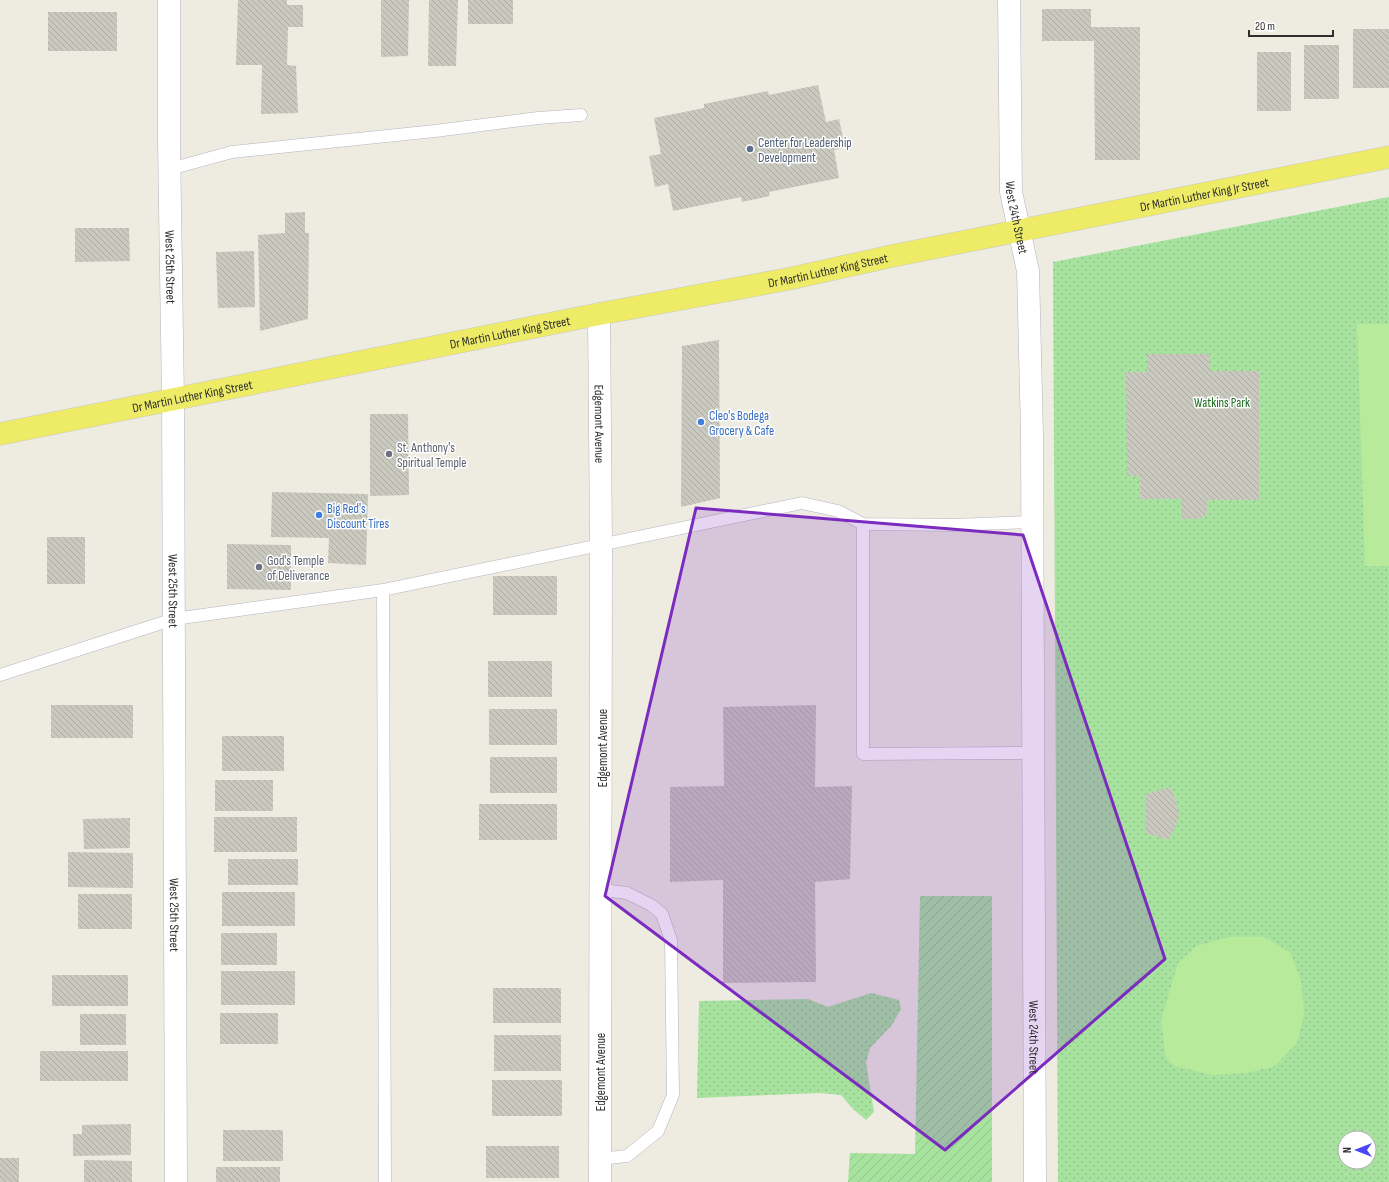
<svg xmlns="http://www.w3.org/2000/svg" width="1389" height="1182" font-family="'Sofia Sans Condensed',sans-serif">
<style>
.park{fill:url(#park-dots);fill-rule:evenodd}
.garden{fill:url(#garden-furrows)}
.pitch{fill:#b7ea9b}
.building{fill:url(#building-back-hatch)}
.lines{fill:none;stroke-linecap:round;stroke-linejoin:round}
.lane-casing{stroke:#b4b4c0;stroke-width:13}
.street-casing{stroke:#b4b4c0;stroke-width:23}
.primary-casing{stroke:#c9c9c9;stroke-width:23}
.lane{stroke:#fff;stroke-width:12}
.street{stroke:#fff;stroke-width:22}
.primary{stroke:#eeec66;stroke-width:22}
.marked{fill:#7b2cbf;fill-opacity:0.2;stroke:#7b2cbf;stroke-width:3;stroke-linejoin:round}
.service-dot{fill:#5c6f8a;stroke:#fff;stroke-width:1.5}
.shop-dot{fill:#3f7fe0;stroke:#fff;stroke-width:1.5}
.worship-dot{fill:#6b7280;stroke:#fff;stroke-width:1.5}
.labels{text-anchor:middle;stroke-width:3;stroke-linejoin:round;paint-order:stroke}
.service-label{font-size:13px;fill:#4e5e75;stroke:#fff;text-anchor:start}
.street-label{font-size:13px;fill:#2e2e2e;stroke:#fff}
.park-label{font-size:13px;fill:#1d6b1e;stroke:#fff}
.shop-label{font-size:13px;fill:#366cbe;stroke:#fff;text-anchor:start}
.worship-label{font-size:13px;fill:#5b616d;stroke:#fff;text-anchor:start}
</style>
<defs>
<pattern id="park-dots" width="8" height="8" patternUnits="userSpaceOnUse"><rect width="8" height="8" fill="#a7e39f"/><path d="M2 2h.1M6 6h.1" fill="none" stroke="#90c389" stroke-width="1.8" stroke-linecap="round"/></pattern>
<pattern id="garden-furrows" width="10" height="10" patternUnits="userSpaceOnUse"><rect width="10" height="10" fill="#a7e39f"/><path d="M-1 1l2-2M0 10L10 0M9 11l2-2" fill="none" stroke="#90c389"/></pattern>
<pattern id="building-back-hatch" width="6" height="6" patternUnits="userSpaceOnUse"><rect width="6" height="6" fill="#cac9bf"/><path d="M-1 5l2 2M0 0l6 6M5-1l2 2" fill="none" stroke="#aeada4"/></pattern>
</defs>
<rect width="100%" height="100%" fill="#eeebe1"/>
<path class="park" d="M1389,197V1182H1058L1053,262ZM1345,1138H1369V1162H1345Z
M871,993L899,1000L901,1009L892,1025L870,1048L866,1063L874,1112L866,1120L853,1109L841,1095L820,1093L697,1098L699,1001L808,999L828,1007Z"/>
<path class="garden" d="M920,896H992V1182H848L850,1153L915,1154Z"/>
<path class="pitch" d="M1389,324V566H1365L1357,324Z
M1229,937H1264L1290,952L1301,980L1304,1014L1297,1043L1275,1066L1247,1073L1212,1075L1175,1066L1166,1058L1161,1020L1178,963L1196,946Z"/>
<path class="building" d="M238,0H287V5H303V27H288L287,65L296,66L298,113L261,114L262,65H236Z
M381,0H409L408,56L381,57Z
M429,0H458L456,66H428Z
M468,0H513V24H468Z
M1042,9H1091V27H1140V160H1095L1094,41H1042Z
M48,12H117V51H48Z
M1353,29H1389V88H1353Z
M1304,45H1339V99H1304Z
M1257,52H1291V111H1257Z
M818,85L826,122L839,119L845,148L834,150L839,178L769,192L770,196L742,202L741,197L673,211L668,184L655,187L649,156L661,154L654,118L704,108V104L768,91L769,95Z
M305,212V233H309L308,319L260,331L258,235L285,233V213Z
M75,228H129L130,261L75,262Z
M254,251L255,307L218,308L216,252Z
M719,340L720,498L681,507L682,346Z
M1147,354H1209V371H1259V500H1207V514L1200,519H1181V499H1140V476H1127L1126,372H1147Z
M370,414H408L409,495L370,496Z
M272,492L368,494L366,565L328,563L329,538L271,537Z
M47,537H85V584H47Z
M227,544L291,545V590L227,589Z
M493,576H557V615H493Z
M488,661H552V697H488Z
M51,705H133V738H51Z
M816,705L815,787L852,786L850,879L815,882L816,982L723,983V880L670,882V787L724,786L723,707Z
M489,709H557V745H489Z
M222,736H284V771H222Z
M490,757H557V793H490Z
M215,780H273V811H215Z
M1170,787L1176,800L1179,814L1175,828L1168,840L1145,833L1146,794Z
M479,804H557V840H479Z
M214,817H297V852H214Z
M130,818V848L84,849L83,819Z
M68,852L133,853V888L68,887Z
M228,859H298V885H228Z
M222,892H295V926H222Z
M78,894H132V929H78Z
M221,933H277V965H221Z
M221,971H295V1005H221Z
M52,975H128V1006H52Z
M493,988H561V1023H493Z
M220,1013H278V1044H220Z
M80,1014H126V1045H80Z
M494,1035H561V1071H494Z
M40,1051H128V1081H40Z
M492,1080H562V1116H492Z
M131,1124V1155L73,1156V1134H82V1125Z
M223,1130H283V1161H223Z
M486,1146H559V1178H486Z
M0,1158H19V1182H0Z
M84,1160L132,1161V1182H84Z
M216,1167H280V1182H216Z"/>
<g class="lines">
<defs>
<path id="lane" d="M170,169L232,152L435,131L538,118L581,115
M863,524V754L1034,753
M383,590L385,1182
M0,675L174,619L383,590L802,503L838,511L863,524L953,525L1032,522
M599,1159L627,1156L658,1131L673,1095L671,940L662,914L651,905L627,893L602,890"/>
<g id="street">
<path id="s1" d="M169,0V143L173,399L176,1182"/>
<path id="s2" d="M1009,0L1011,192L1028,271L1032,435L1035,1182"/>
<path id="s3" d="M599,314L601,545L600,1182"/>
</g>
<g id="primary">
<path id="s4" d="M0,434L599,314L788,279L892,256L1389,157"/>
</g>
</defs>
<use href="#lane" class="lane-casing"/>
<use href="#street" class="street-casing"/>
<use href="#primary" class="primary-casing"/>
<use href="#lane" class="lane"/>
<use href="#street" class="street"/>
<use href="#primary" class="primary"/>
</g>
<path class="marked" d="M696,508L1023,535L1165,959L945,1150L605,896Z"/>
<circle class="service-dot" cx="750" cy="149" r="4"/>
<g class="shop-dot">
<circle cx="701" cy="422" r="4"/>
<circle cx="319" cy="515" r="4"/>
</g>
<g class="worship-dot">
<circle cx="389" cy="454" r="4"/>
<circle cx="259" cy="567" r="4"/>
</g>
<g class="labels">
<g class="service-label">
<text x="758" y="147">Center for Leadership<tspan x="758" dy="15">Development</tspan></text>
</g>
<g class="street-label">
<text dy="5" stroke="none"><textPath href="#s4" startOffset="1228">Dr Martin Luther King Jr Street</textPath></text>
<text dy="5" stroke="none"><textPath href="#s2" startOffset="218">West 24th Street</textPath></text>
<text dy="5" stroke="none"><textPath href="#s1" startOffset="267">West 25th Street</textPath></text>
<text dy="5" stroke="none"><textPath href="#s4" startOffset="844">Dr Martin Luther King Street</textPath></text>
<text dy="5" stroke="none"><textPath href="#s4" startOffset="520">Dr Martin Luther King Street</textPath></text>
<text dy="5" stroke="none"><textPath href="#s4" startOffset="196">Dr Martin Luther King Street</textPath></text>
<text dy="5" stroke="none"><textPath href="#s3" startOffset="110">Edgemont Avenue</textPath></text>
<text dy="5" stroke="none"><textPath href="#s1" startOffset="591">West 25th Street</textPath></text>
<text transform="translate(602 748) rotate(-90)" y="5">Edgemont Avenue</text>
<text dy="5" stroke="none"><textPath href="#s1" startOffset="915">West 25th Street</textPath></text>
<text dy="5" stroke="none"><textPath href="#s2" startOffset="1039">West 24th Street</textPath></text>
<text transform="translate(600 1072) rotate(-90)" y="5">Edgemont Avenue</text>
</g>
<g class="park-label">
<text x="1222" y="407">Watkins Park</text>
</g>
<g class="shop-label">
<text x="709" y="420">Cleo's Bodega<tspan x="709" dy="15">Grocery &amp; Cafe</tspan></text>
<text x="327" y="513">Big Red's<tspan x="327" dy="15">Discount Tires</tspan></text>
</g>
<g class="worship-label">
<text x="397" y="452">St. Anthony's<tspan x="397" dy="15">Spiritual Temple</tspan></text>
<text x="267" y="565">God's Temple<tspan x="267" dy="15">of Deliverance</tspan></text>
</g>
</g>
<g transform="translate(1357 1150) rotate(270)"><circle r="19" fill="#ffffff" stroke="#ababab"/>
<path d="M0-3L7 15L0 10L-7 15Z" fill="#4c46f6"/>
<text y="-6" font-size="11" font-weight="bold" text-anchor="middle" fill="#2e2e2e">N</text>
</g>
<path d="M1249 30v6h84v-6" fill="none" stroke="#2e2e2e" stroke-width="2"/>
<text x="1255" y="30" font-size="12" fill="#2e2e2e" stroke="#ffffff" stroke-width="3" paint-order="stroke">20 m</text>
</svg>
